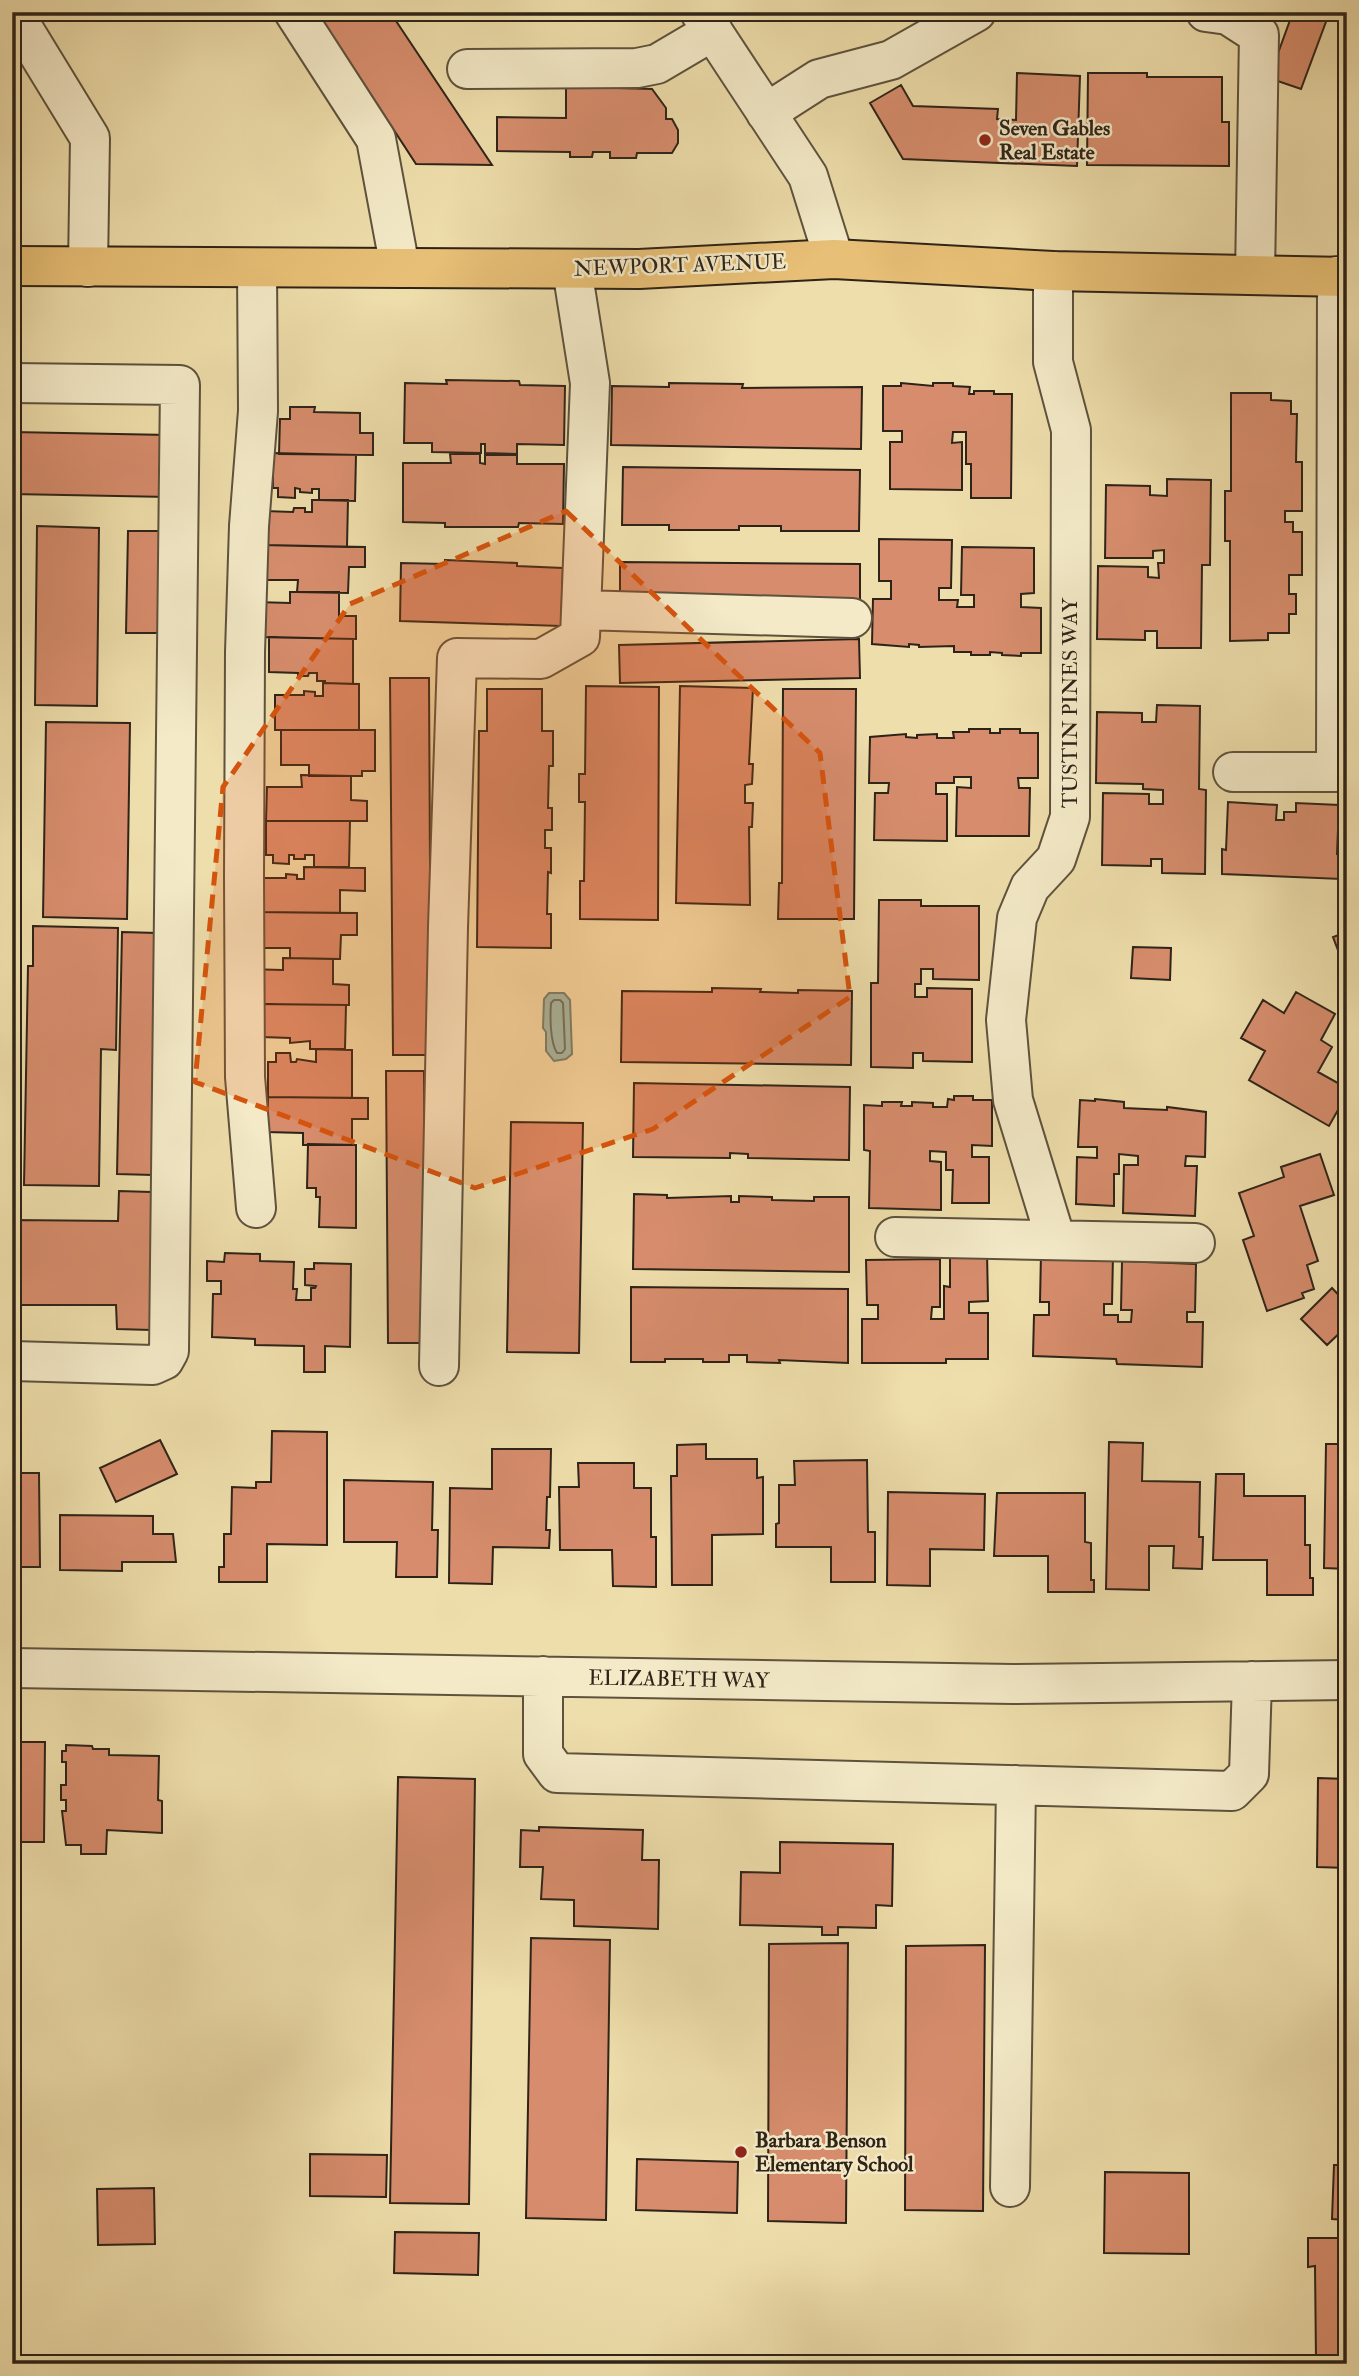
<svg xmlns="http://www.w3.org/2000/svg" width="1359" height="2376" font-family="'IM FELL Double Pica',serif">
<style>
.water{fill:#99bcaa;stroke:#6e7f70;stroke-width:2}
.lines{fill:none;stroke-linecap:round;stroke-linejoin:round}
.shore{stroke:#647061;stroke-width:2}
.building{fill:#d78d6d;stroke:#2e2318;stroke-width:2}
.minor-casing{stroke:#5e523d;stroke-width:42}
.major-casing{stroke:#2e2318;stroke-width:42}
.minor{stroke:#f4eac8;stroke-width:38}
.major{stroke:#e7bf76;stroke-width:38}
.marked{fill:#d5540d;fill-opacity:0.2;stroke:#d5540d;stroke-width:5;stroke-dasharray:14 9;stroke-linejoin:round}
.poi-dot{fill:#8f2418;stroke:#f4eac8;stroke-width:2.5}
.labels{text-anchor:middle;stroke-width:5;stroke-linejoin:round;paint-order:stroke}
.poi-label{font-size:21px;font-weight:bold;fill:#2e2318;stroke:#f4eac8;text-anchor:start}
.street-label{font-size:21px;fill:#2e2318;stroke:#f4eac8}
</style>
<rect width="100%" height="100%" fill="#eedeab"/>
<filter id="stains"><feTurbulence type="fractalNoise" baseFrequency=".00286" numOctaves="4"/><feColorMatrix values="0 0 0 0 .2 0 0 0 0 .09 0 0 0 0 .02 0 0 0 .5 -.17"/></filter>
<radialGradient id="worn" r=".72"><stop offset=".6" stop-color="#630" stop-opacity="0"/><stop offset="1" stop-color="#630" stop-opacity=".3"/></radialGradient>
<path class="water" d="M549,993H564L570,1000L572,1054L566,1059L554,1061L546,1051V1032L543,1028L544,999Z"/>
<g class="lines">
<path class="shore" d="M554,1000H560L563,1003L565,1049L562,1053H557C550,1042 550,1016 551,1003Z"/>
</g>
<path class="building" d="M317,12H390L492,165L416,164Z
M1293,12H1308L1327,19L1301,89L1269,78Z
M1017,73L1080,76L1077,166L903,159L870,103L901,85L913,106L998,109L997,119L1016,120Z
M1088,73H1147V77H1222V122H1229V166L1087,165Z
M616,86L617,88L652,89L666,108V119H672L678,130V143L672,153H637L636,158H610V152H593L592,157H570V152L497,151V117L566,118V87Z
M446,380L519,381L520,385L565,386L564,445L517,444V454L485,453V444H481V453L432,452V443H404L405,383L447,384Z
M669,383L743,384L742,388L862,387L861,449L611,445L612,386L669,387Z
M901,383L933,386V383H953V386L970,387L969,394H974V391H994V394H1012L1011,498H971V464H966V432H953L952,443L962,442V490L890,489V442H902V431H883V386H901Z
M1231,393H1271V400L1291,401V414H1297L1296,462H1302V511H1285V522H1293V532H1302V575H1289V594H1296V614H1289V633H1268V640L1230,641V541H1225V491H1231Z
M290,407H315L314,412L360,413V433H373V455L279,454L280,419H290Z
M12,432L169,435V497L12,494Z
M273,453L356,455L355,501L319,500V489H312V493L300,492V489L295,488V498L278,497V488H273Z
M450,454H480V463L485,464V455H517V464H564L563,524L519,523L518,527H445V523L403,522V463H451Z
M623,467L860,470L859,531H781V526H739V530H669V525H622Z
M1167,479L1211,480L1210,565H1202L1201,648H1157V631H1145V640L1097,639L1098,566L1148,567V577L1159,578L1158,563H1164V550L1153,551V558H1105L1106,485L1150,486V495L1167,496Z
M312,500H348L347,547L264,545L265,511L293,512L294,508H305V512H312Z
M37,526L99,528L97,706L35,705Z
M128,531H163L162,633H126Z
M879,539L952,540L951,588H939V600H958L957,607H974V595H961L962,547L1034,548V593L1021,594V607L1041,608V653H1021V656L1002,655V653L990,652V655H971V652H954V646L919,647V645L909,644V647L872,644L873,599H891V581H879Z
M264,545L365,547V567H349L348,593L297,592L298,580H264Z
M445,560L517,563V566L563,568L561,626L400,621L401,563L445,564Z
M620,562L860,564V601L620,599Z
M290,592H339V616H356V639L255,637L256,602L290,603Z
M269,637L353,639V684L325,683V681H317V673H309L308,676H298V673L269,672Z
M859,639L860,678L620,683L619,645Z
M390,678H429L431,1055H393Z
M323,683L359,684V730H275V695H304V691L315,692V696H323Z
M586,686L659,687L658,920L580,919V881H584L585,802H579V774H585Z
M680,686L753,688L749,764H753L752,784L745,785V803H753L752,827H749L750,905L676,903Z
M487,689H542V731H553V766H549L548,808H552V830H545V848H551V873L548,872L547,914H551V948L477,947L479,731H487Z
M783,689H856L854,919H778L779,883H782Z
M1157,705L1200,706L1199,789L1206,790L1205,874L1162,873V859H1151V866L1102,865L1103,793L1149,794V804H1163V790L1143,789V784L1096,783L1097,712L1142,713V722H1156Z
M46,722L130,723L127,919L43,917Z
M969,729H990V733H1000V729H1020V733H1038V778H1018L1019,788H1030L1029,836H956L957,787L971,788V777H954V783H936V794H947V841L874,840L875,793H888L889,783H869L870,737L906,734V737L917,738V735L937,734V738H954L953,732H969Z
M281,730H375V771H362V776H309V765H281Z
M301,775L351,776V800L367,801V821H266L267,787H302Z
M1228,802L1277,805L1276,820H1284V812H1296V803L1339,805L1337,854H1342L1341,879L1222,874V849L1226,850Z
M266,821H350L349,867H314V855H305V859H294V855H289V864L273,863V855H266Z
M304,867L365,868V891L340,890V913L256,912L257,878H286V874L297,875V879H304Z
M879,900H921V906H979V980L933,979V969H921V984H915V997H927V988L972,989V1062L923,1061V1053H913V1068L871,1067V983H878Z
M256,912L357,913V935H341L340,959L290,958V948H255Z
M33,926L118,928L116,1050L101,1049L99,1186L24,1185L28,966H33Z
M122,932L157,933L153,1175L117,1174Z
M1347,932V974L1333,937Z
M1133,947L1171,948L1170,980L1131,978Z
M283,958L333,959V984L349,985V1005L248,1004V969L283,970Z
M712,988L761,989L760,992L798,993V990L852,991L851,1065L621,1062L622,991L712,992Z
M1296,992L1335,1014L1321,1040L1332,1047L1318,1072L1347,1088V1094L1329,1126L1249,1080L1265,1051L1241,1038L1263,1000L1284,1013Z
M263,1004L346,1005L345,1049H310V1041L290,1043V1038L262,1037Z
M316,1049L352,1050V1098L268,1097V1062H276V1053H290L291,1062H296L297,1059L316,1062Z
M386,1071H424L426,1343H388Z
M634,1083L850,1087L849,1160L748,1158V1154L730,1153V1158L633,1157Z
M954,1096H973V1100H992V1146L972,1145V1157H989V1203H952L953,1170H946V1152L930,1151V1161L941,1162V1210L869,1208L870,1151L864,1150V1105L882,1106V1102H902L901,1106H912V1102L933,1103V1107H947L948,1099L954,1100Z
M268,1097L368,1098V1119H352V1145H303V1133L267,1132Z
M1095,1099L1124,1102V1108L1167,1110V1107L1206,1112L1205,1157L1186,1156L1185,1166H1197L1195,1216L1123,1213L1124,1165H1138V1156L1119,1154V1174H1114V1206L1076,1204L1077,1157L1097,1158V1147H1078L1080,1100L1095,1101Z
M511,1122L583,1123L579,1353L507,1352Z
M308,1144L356,1145V1228L319,1227L320,1197H316V1188H307Z
M1320,1154L1334,1195L1300,1206L1318,1261L1307,1265L1314,1289L1302,1293L1304,1298L1267,1311L1243,1240L1254,1236L1239,1193L1284,1177L1281,1167Z
M119,1191L151,1192V1330L117,1329L116,1305H12V1220L118,1221Z
M634,1194L667,1195V1198L731,1196V1202H739V1196L772,1197V1200L814,1201V1197H849V1272L633,1269Z
M950,1252H987L988,1301L969,1302V1313H988V1359H946V1363H862V1319H878V1305H867L866,1260L940,1259V1307H932L931,1319H944V1286L950,1287Z
M225,1253L260,1254V1261L294,1262L293,1289H297L296,1300H311V1288H315L316,1286L305,1285V1269H314V1263L351,1264L350,1347L325,1346V1372H304V1346L255,1345V1339L212,1337L213,1294H221V1281H207V1261L224,1262Z
M1041,1253L1113,1255L1112,1304H1104V1315H1118V1322H1131L1132,1310H1121L1122,1261L1196,1264L1195,1312H1187V1322H1203L1202,1367L1117,1364L1116,1359L1033,1356L1034,1315H1049V1302H1040Z
M631,1287L848,1289V1363L779,1360L780,1363L747,1362V1355H729V1362H703V1359H665V1362H631Z
M1332,1288L1347,1304V1326L1327,1345L1301,1319Z
M272,1431L327,1432V1545L267,1544V1582H219V1567H224V1534H231L232,1487L256,1488V1482H271Z
M160,1440L177,1474L116,1502L100,1468Z
M1109,1442L1143,1443L1142,1481L1200,1482L1199,1537H1203L1202,1569L1173,1568L1174,1546H1149V1590L1106,1589Z
M706,1444V1459H757V1478L763,1477V1534L712,1535V1585H672L671,1476H677V1445Z
M1326,1444H1347V1569L1324,1568Z
M492,1449H551L550,1497H547L546,1530H550L549,1548L493,1547L492,1584L449,1583L450,1488L492,1489Z
M867,1460L868,1532H875V1582H831V1547H776V1524L779,1523V1485H795L794,1461Z
M578,1463H634V1488H651V1537H656V1587L613,1586L612,1550H560L559,1487H579Z
M12,1473H39L40,1567H12Z
M1216,1474H1244V1496H1305V1545H1310V1578H1313V1595H1267V1560H1213Z
M344,1480L433,1482L432,1530H438L437,1577H396L397,1542H344Z
M888,1492L985,1494L984,1550L930,1549V1586L887,1585Z
M997,1493H1085V1542L1091,1543V1580H1094V1592H1048V1556H994Z
M60,1515L153,1516V1534H173L176,1562H122V1571L60,1570Z
M12,1742H45L44,1842H12Z
M66,1745L92,1746L93,1749H109V1755L159,1756L158,1800L162,1801V1833L107,1830L106,1854H81V1845H66L62,1811H66V1800H61V1785H66V1762H62V1751H66Z
M398,1777L475,1779L469,2204L390,2203Z
M1318,1778L1347,1779V1868L1317,1867Z
M539,1827L643,1830L642,1860H659L658,1929L574,1926V1900L541,1899L543,1867H520L521,1830L539,1831Z
M780,1842L893,1844L892,1906L876,1905V1928L838,1927V1935H822V1927L740,1925L741,1872L780,1873Z
M531,1938L610,1940L606,2220L526,2218Z
M848,1943L846,2223L768,2221L769,1944Z
M985,1945L983,2211L905,2210L906,1946Z
M1344,2102H1347V2154H1344Z
M310,2154L387,2155L386,2197L310,2196Z
M637,2159L738,2162L737,2213L636,2210Z
M1334,2165H1347V2220L1332,2219Z
M1105,2172L1189,2173V2254L1104,2253Z
M154,2188L155,2244L98,2245L97,2189Z
M395,2232L479,2233L478,2275L394,2273Z
M1308,2238H1347V2360H1316L1315,2266L1308,2267Z"/>
<g class="lines">
<defs>
<path id="minor" d="M13,12L90,138L88,267
M294,12L376,139L400,268
M700,12L808,176L834,259
M1206,12L1228,15L1259,35L1255,275
M467,69L637,68L657,64L713,31
M766,113L819,79L891,60L976,12
M1053,271V362L1071,430L1070,817L1056,859L1030,887L1017,918L1006,1020L1013,1100L1056,1240
M12,383L180,385L169,1351L164,1360L153,1365L12,1361
M581,610L852,618
M1233,772H1336L1337,276
M256,1208L245,1077L244,877L245,652L249,526L258,411L257,268
M895,1237L1195,1243
M439,1366L448,927L457,658L541,659L580,637L590,383L572,269
M12,1668L1013,1684L1347,1680
M543,1676V1754L557,1773L1232,1791L1249,1774L1252,1681
M1010,2187L1016,1785"/>
<path id="major" d="M12,266L639,269L834,259L1053,271L1347,277"/>
</defs>
<use href="#minor" class="minor-casing"/>
<use href="#major" class="major-casing"/>
<use href="#minor" class="minor"/>
<use href="#major" class="major"/>
</g>
<path class="marked" d="M566,511L820,753L850,997L653,1129L475,1188L195,1082L223,787L350,604Z"/>
<g class="poi-dot">
<circle cx="985" cy="140" r="7"/>
<circle cx="741" cy="2152" r="7"/>
</g>
<g class="labels">
<g class="poi-label">
<text x="999" y="135">Seven Gables<tspan x="999" dy="24">Real Estate</tspan></text>
<text x="755" y="2147">Barbara Benson<tspan x="755" dy="24">Elementary School</tspan></text>
</g>
<g class="street-label">
<text transform="translate(680 265) rotate(-2)" y="7">NEWPORT AVENUE</text>
<text transform="translate(1070 703) rotate(-90)" y="7">TUSTIN PINES WAY</text>
<text transform="translate(679 1679) rotate(1)" y="7">ELIZABETH WAY</text>
</g>
</g>
<rect width="1359" height="2376" fill="none" stroke="#eedeab" stroke-width="42"/>
<rect x="14" y="14" width="1331" height="2348" fill="none" stroke="#2e2318" stroke-width="3.5"/>
<rect x="21" y="21" width="1317" height="2334" fill="none" stroke="#2e2318" stroke-width="2"/>
<rect width="100%" height="100%" filter="url(#stains)"/>
<rect width="100%" height="100%" fill="url(#worn)"/>
</svg>
